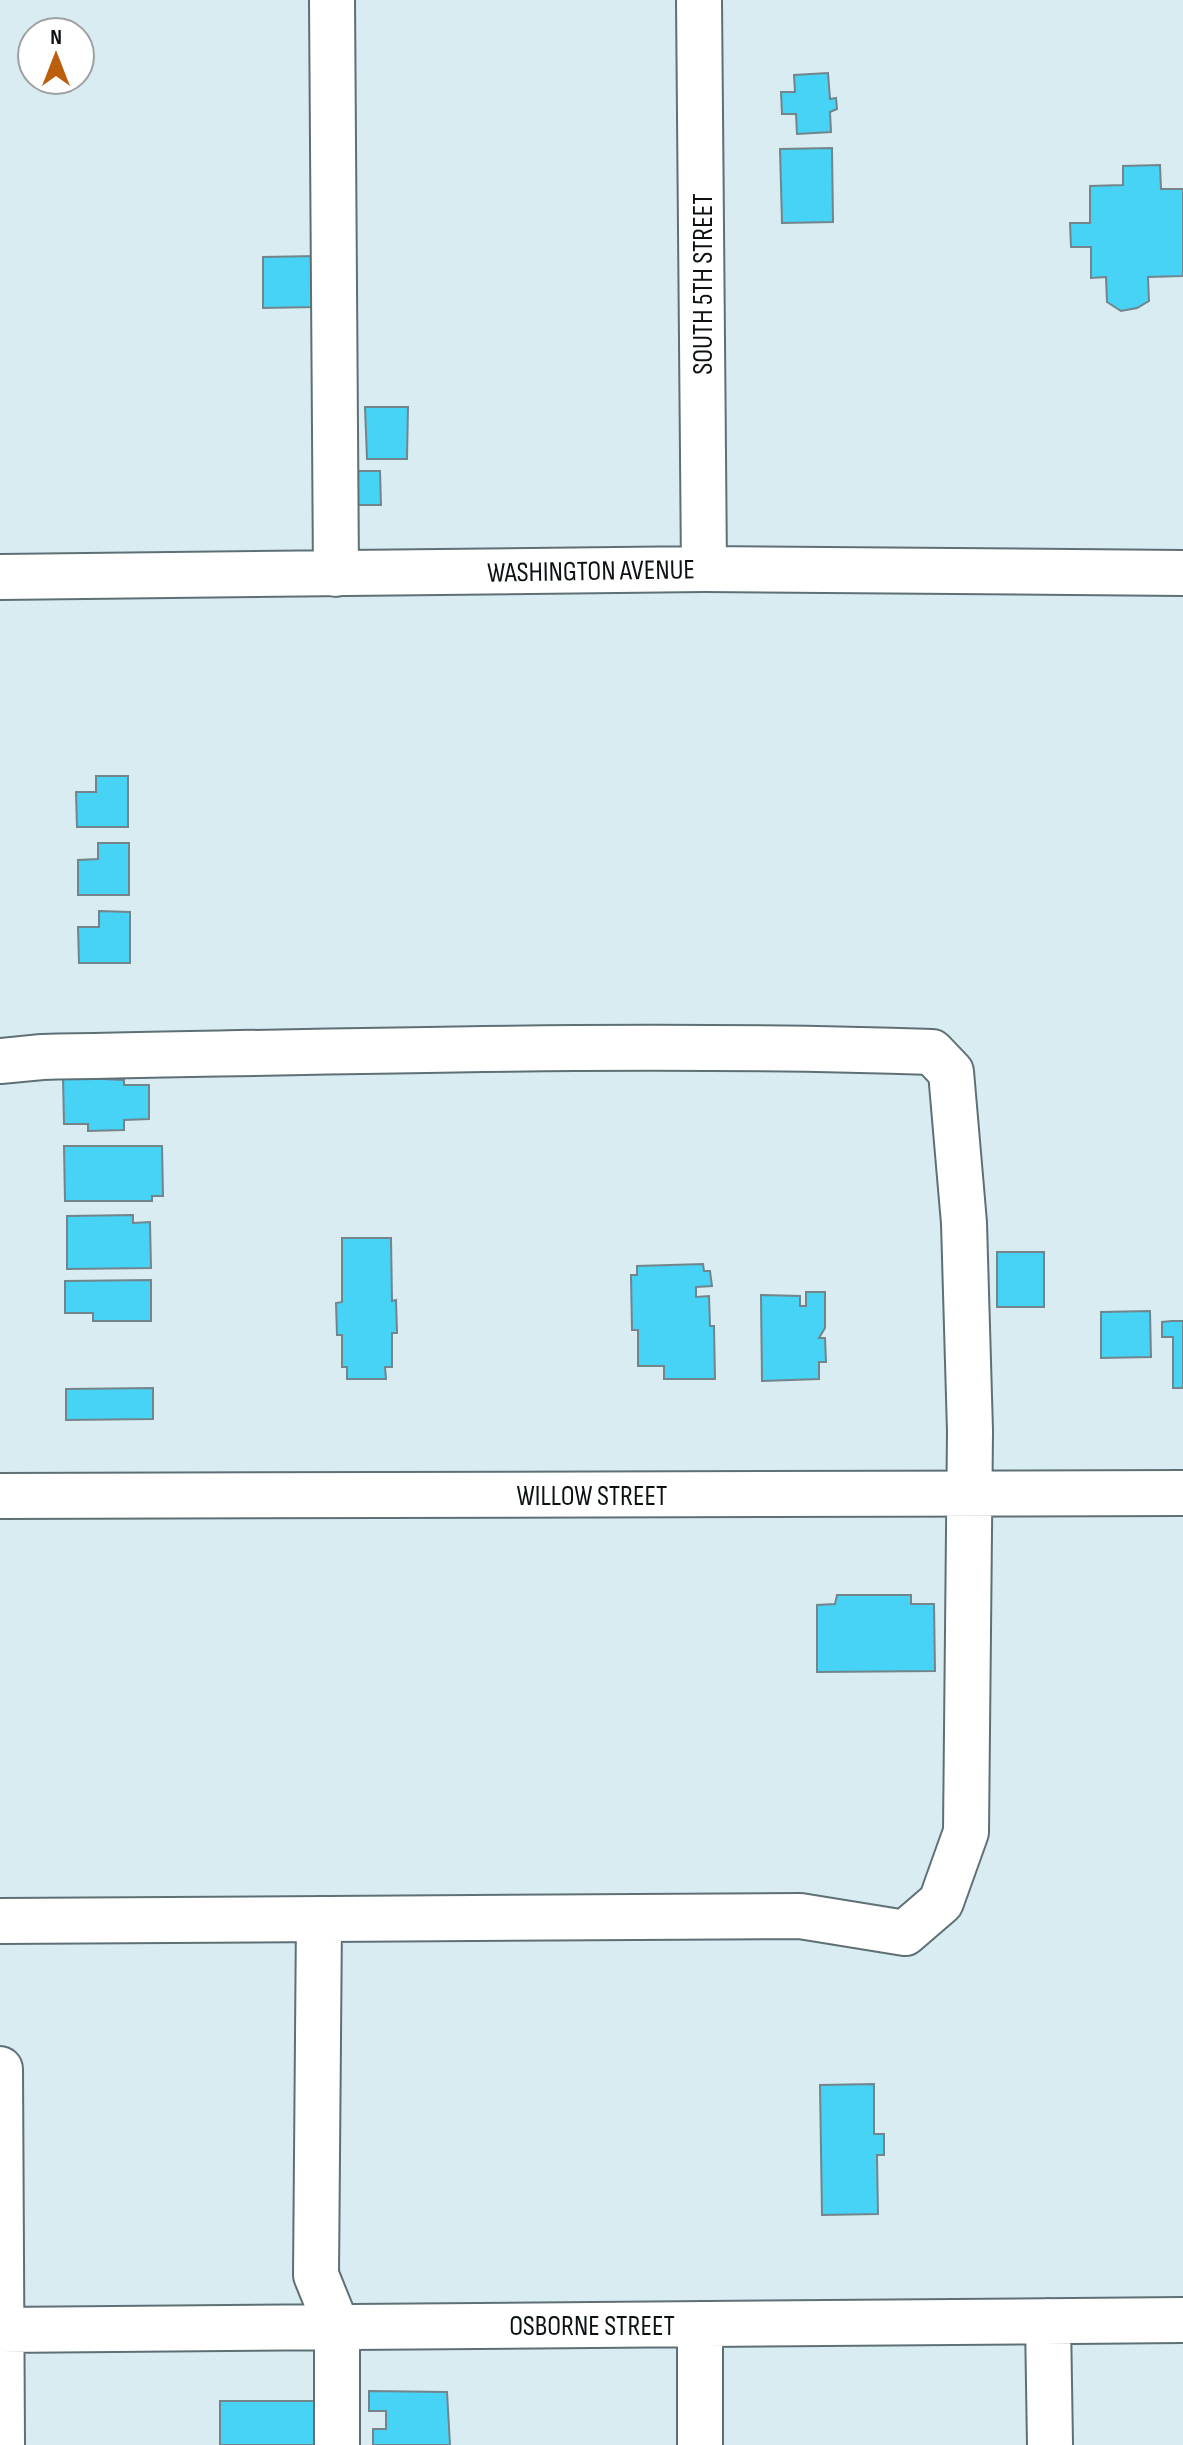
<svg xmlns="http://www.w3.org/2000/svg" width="1183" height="2445" font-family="'Sofia Sans Condensed',sans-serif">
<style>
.building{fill:#46d3f6;stroke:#73858b;stroke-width:2}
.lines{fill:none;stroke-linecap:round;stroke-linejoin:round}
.minor-casing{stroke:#5f7075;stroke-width:48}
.minor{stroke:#fff;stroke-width:44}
.labels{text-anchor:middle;stroke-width:6;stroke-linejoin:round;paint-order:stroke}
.street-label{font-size:28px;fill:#0c1214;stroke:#fff}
</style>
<rect width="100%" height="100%" fill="#d8ecf2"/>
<path class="building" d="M828,73L830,99L836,98L837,109L830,112L831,132L797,134L796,114H782L781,92H795L794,75Z
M832,148L833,222L782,223L780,149Z
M1160,165L1161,189H1183V276L1148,277L1149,301L1137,308L1121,311L1107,302L1106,277L1091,278V247H1071L1070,223H1090V186L1123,185V166Z
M315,256V307L263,308V257Z
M365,407H408L407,459H367Z
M349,471H380L381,505H349Z
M96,776H128V827H77L76,792H96Z
M98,843H129V895H78V860L98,859Z
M99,911L130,912V963H79L78,927H99Z
M63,1077L124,1080V1085H149V1119L124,1120V1130L88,1131V1124H64Z
M64,1146H162L163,1196H152V1201H65Z
M133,1215V1223L150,1222L151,1268L67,1269V1216Z
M342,1238H391L392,1301L396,1300L397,1333H392V1367H385L386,1379H347V1367H342V1335H337L336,1303L342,1302Z
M997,1252H1044V1307H997Z
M703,1264L704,1271H710L712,1286L696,1287V1297L709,1296L710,1326H714L715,1379H664V1366H638V1330H632L631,1275H637V1266Z
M151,1280V1321H93V1313H65V1281Z
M806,1292H825V1328L819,1338H825L826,1362H819V1379L762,1381L761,1295L800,1296V1306H806Z
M1150,1311L1151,1357L1101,1358V1312Z
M1172,1321H1183V1388H1173V1337H1162V1322Z
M153,1388V1419L66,1420V1389Z
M837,1595H911V1604H934L935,1671L817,1672V1605L835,1604Z
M874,2084V2134H884V2155H877L878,2214L822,2215L820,2085Z
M369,2391L447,2392L450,2445H373V2429H386V2411H369Z
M220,2401H326V2445H220Z"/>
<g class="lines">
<defs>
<path id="minor" d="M332,0L336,574
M699,0L704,569
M0,577L704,569L1183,573
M0,1061L42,1057C338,1052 635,1042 932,1052L951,1072L964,1223L970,1431L966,1832L941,1902L905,1933L800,1916L0,1921
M0,1496L1183,1493
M319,1919L316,2275L337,2327V2445
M0,2069L2,2445
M1048,2321L1050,2445
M700,2324V2445
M0,2330L1183,2320"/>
</defs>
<use href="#minor" class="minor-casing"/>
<use href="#minor" class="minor"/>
</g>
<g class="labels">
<g class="street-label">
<text transform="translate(702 284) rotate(-90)" y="10">SOUTH 5TH STREET</text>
<text transform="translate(591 570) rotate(-1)" y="10">WASHINGTON AVENUE</text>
<text x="592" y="1505">WILLOW STREET</text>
<text x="592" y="2335">OSBORNE STREET</text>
</g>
</g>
<g transform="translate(56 56)"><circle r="38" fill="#ffffff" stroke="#9ea0a1" stroke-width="2"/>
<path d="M0-6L14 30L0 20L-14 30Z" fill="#bb5f0c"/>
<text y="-12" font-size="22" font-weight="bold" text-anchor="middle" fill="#0c1214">N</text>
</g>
</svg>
